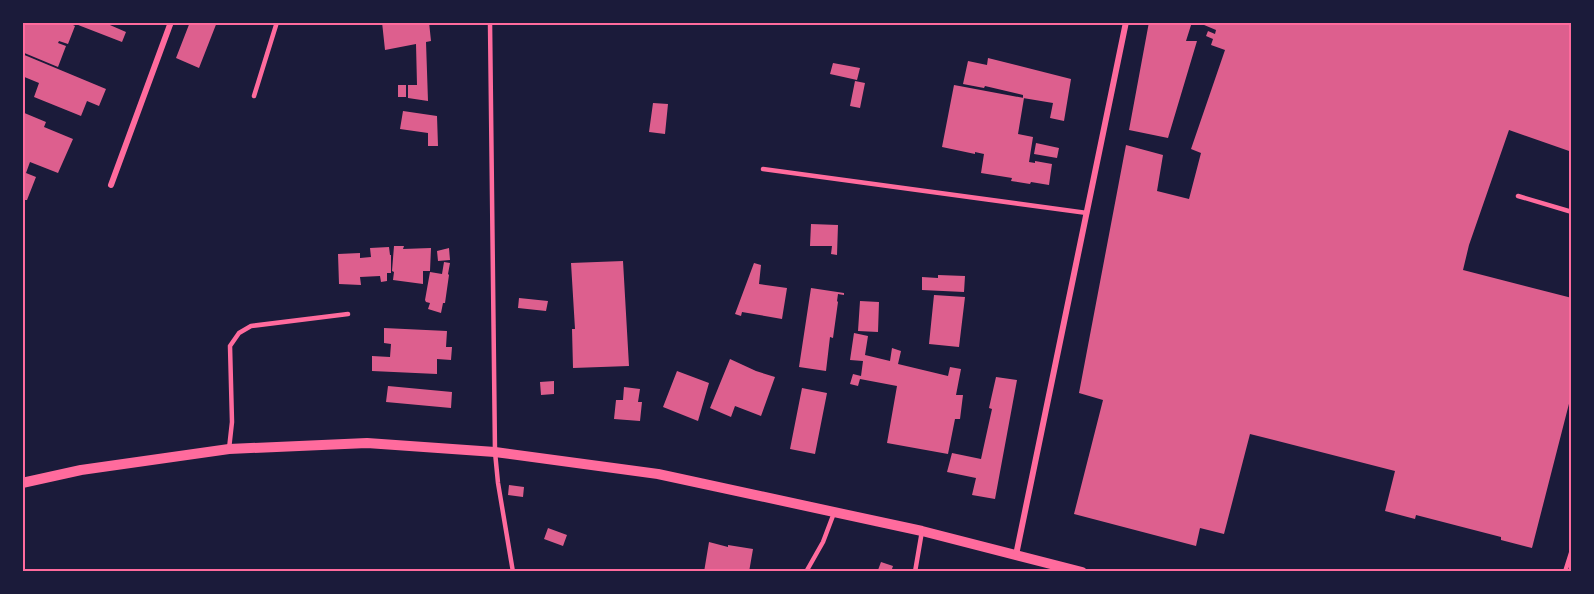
<svg xmlns="http://www.w3.org/2000/svg" width="1594" height="594" font-family="Inter,sans-serif">
<style>
.building{fill:#dd5f8e}
.lines{fill:none;stroke-linecap:round;stroke-linejoin:round}
.service{stroke:#ff6b9d;stroke-width:4.5}
.minor{stroke:#ff6b9d;stroke-width:6}
.tertiary{stroke:#ff6b9d;stroke-width:10}
.neatline{fill:none;stroke:#ff6b9d;stroke-width:2}
</style>
<rect width="100%" height="100%" fill="#1b1b3a"/>
<path class="building" d="M23,22H67L75,26L68,44L59,41L58,43L66,46L58,67L22,52Z
M103,22L126,32L122,42L73,23Z
M190,22H217L199,68L176,58Z
M382,22H429L431,41L426,42L428,101L408,98V85H417L416,44L385,50Z
M1149,22H1192L1186,41H1197L1168,138L1129,130Z
M1197,22H1572V152L1509,130L1469,245L1463,270L1572,298V392L1532,548L1501,540V537L1416,515L1415,519L1385,511L1395,471L1250,434L1224,534L1200,528L1196,546L1074,514L1103,400L1079,393L1126,145L1163,155L1157,191L1189,199L1201,153L1191,149L1225,50L1211,45L1213,39L1206,36L1208,31L1215,34L1216,30Z
M22,54L106,89L99,106L87,101L81,116L34,97L39,83L22,76Z
M988,58L1071,79L1064,121L1050,118L1053,103L1023,98V95L985,86L984,88L963,84L968,61L987,65Z
M833,63L860,68L857,80L830,74Z
M855,81L865,83L860,108L850,106Z
M398,85H406V97H398Z
M954,85L1024,98L1018,134L1033,137L1029,162L1035,163V161L1052,164L1049,185L1031,182L1030,184L1011,181L1012,178L981,173L984,154L975,152V154L942,147Z
M653,103L668,104L665,134L649,132Z
M403,111L437,116L438,146H428V133L400,129Z
M22,112L46,122L44,127L73,139L58,173L30,162L26,173L36,177L27,200H25L23,205Z
M1036,143L1059,148L1057,158L1034,154Z
M811,224L838,225L837,255L831,254L832,246H810Z
M394,246H404L403,249L431,248L430,271H423V284L393,280L394,272L392,271Z
M389,247L390,255H391V273H387V281L381,282L380,276L360,277L361,285L339,284L338,254L360,253V258L371,257L370,248Z
M449,248L450,260L438,261L437,251Z
M623,261L629,366L573,368L572,329H575L571,263Z
M444,262L450,263L448,274L449,275L445,303H443L441,313L428,309L430,303L426,302L425,300L430,272L442,274Z
M754,263L761,265L759,284L787,288L782,319L742,312L741,316L735,314Z
M938,275L965,276L964,292L922,290V277L938,278Z
M811,288L844,293V295L838,294L837,301L838,302L833,338L830,337L826,371L799,367Z
M934,295L965,297L959,347L929,344Z
M519,298L548,301L546,311L518,308Z
M860,301L879,302L878,332L858,331Z
M384,328L447,331L446,347H452L451,360L437,359V374L372,371V356L390,357L391,344L384,343Z
M854,333L868,336L865,355L890,361L892,348L901,351L898,364L948,376L950,367L961,369L956,395H963L960,419H955L948,454L887,443L897,386L860,379L858,386L850,384L853,374L861,376L863,361L850,360Z
M730,359L756,371L775,377L761,416L735,406L731,417L710,408Z
M677,371L709,383L698,421L663,407Z
M996,377L1017,380L995,499L972,495L976,478L947,472L952,453L981,459L992,409L989,408Z
M554,381V394L541,395L540,382Z
M388,386L452,392L451,408L386,402Z
M624,387L640,389L638,402H642L640,421L614,419L616,400H623Z
M802,388L827,393L815,454L790,449Z
M509,485L524,487L523,497L508,495Z
M548,528L567,535L563,546L544,539Z
M709,542L728,547V545L753,549L749,572H704Z
M881,562L893,566L891,572L878,570Z"/>
<g class="lines">
<path class="service" d="M490,22L495,452L498,483L513,572
M254,96L277,22
M763,169L1087,213
M1518,196L1572,212
M229,449L232,422L230,346L239,333L251,326L348,314
M806,572L823,542L834,513
M915,572L922,531
M1565,572L1572,550"/>
<path class="minor" d="M111,185L171,22
M1016,555L1126,22"/>
<path class="tertiary" d="M22,483L81,470L229,449L367,443L495,452L658,474L922,531L1082,572"/>
</g>
<rect width="1594" height="594" fill="none" stroke="#1b1b3a" stroke-width="48"/>
<rect x="24" y="24" width="1546" height="546" class="neatline"/>
</svg>
